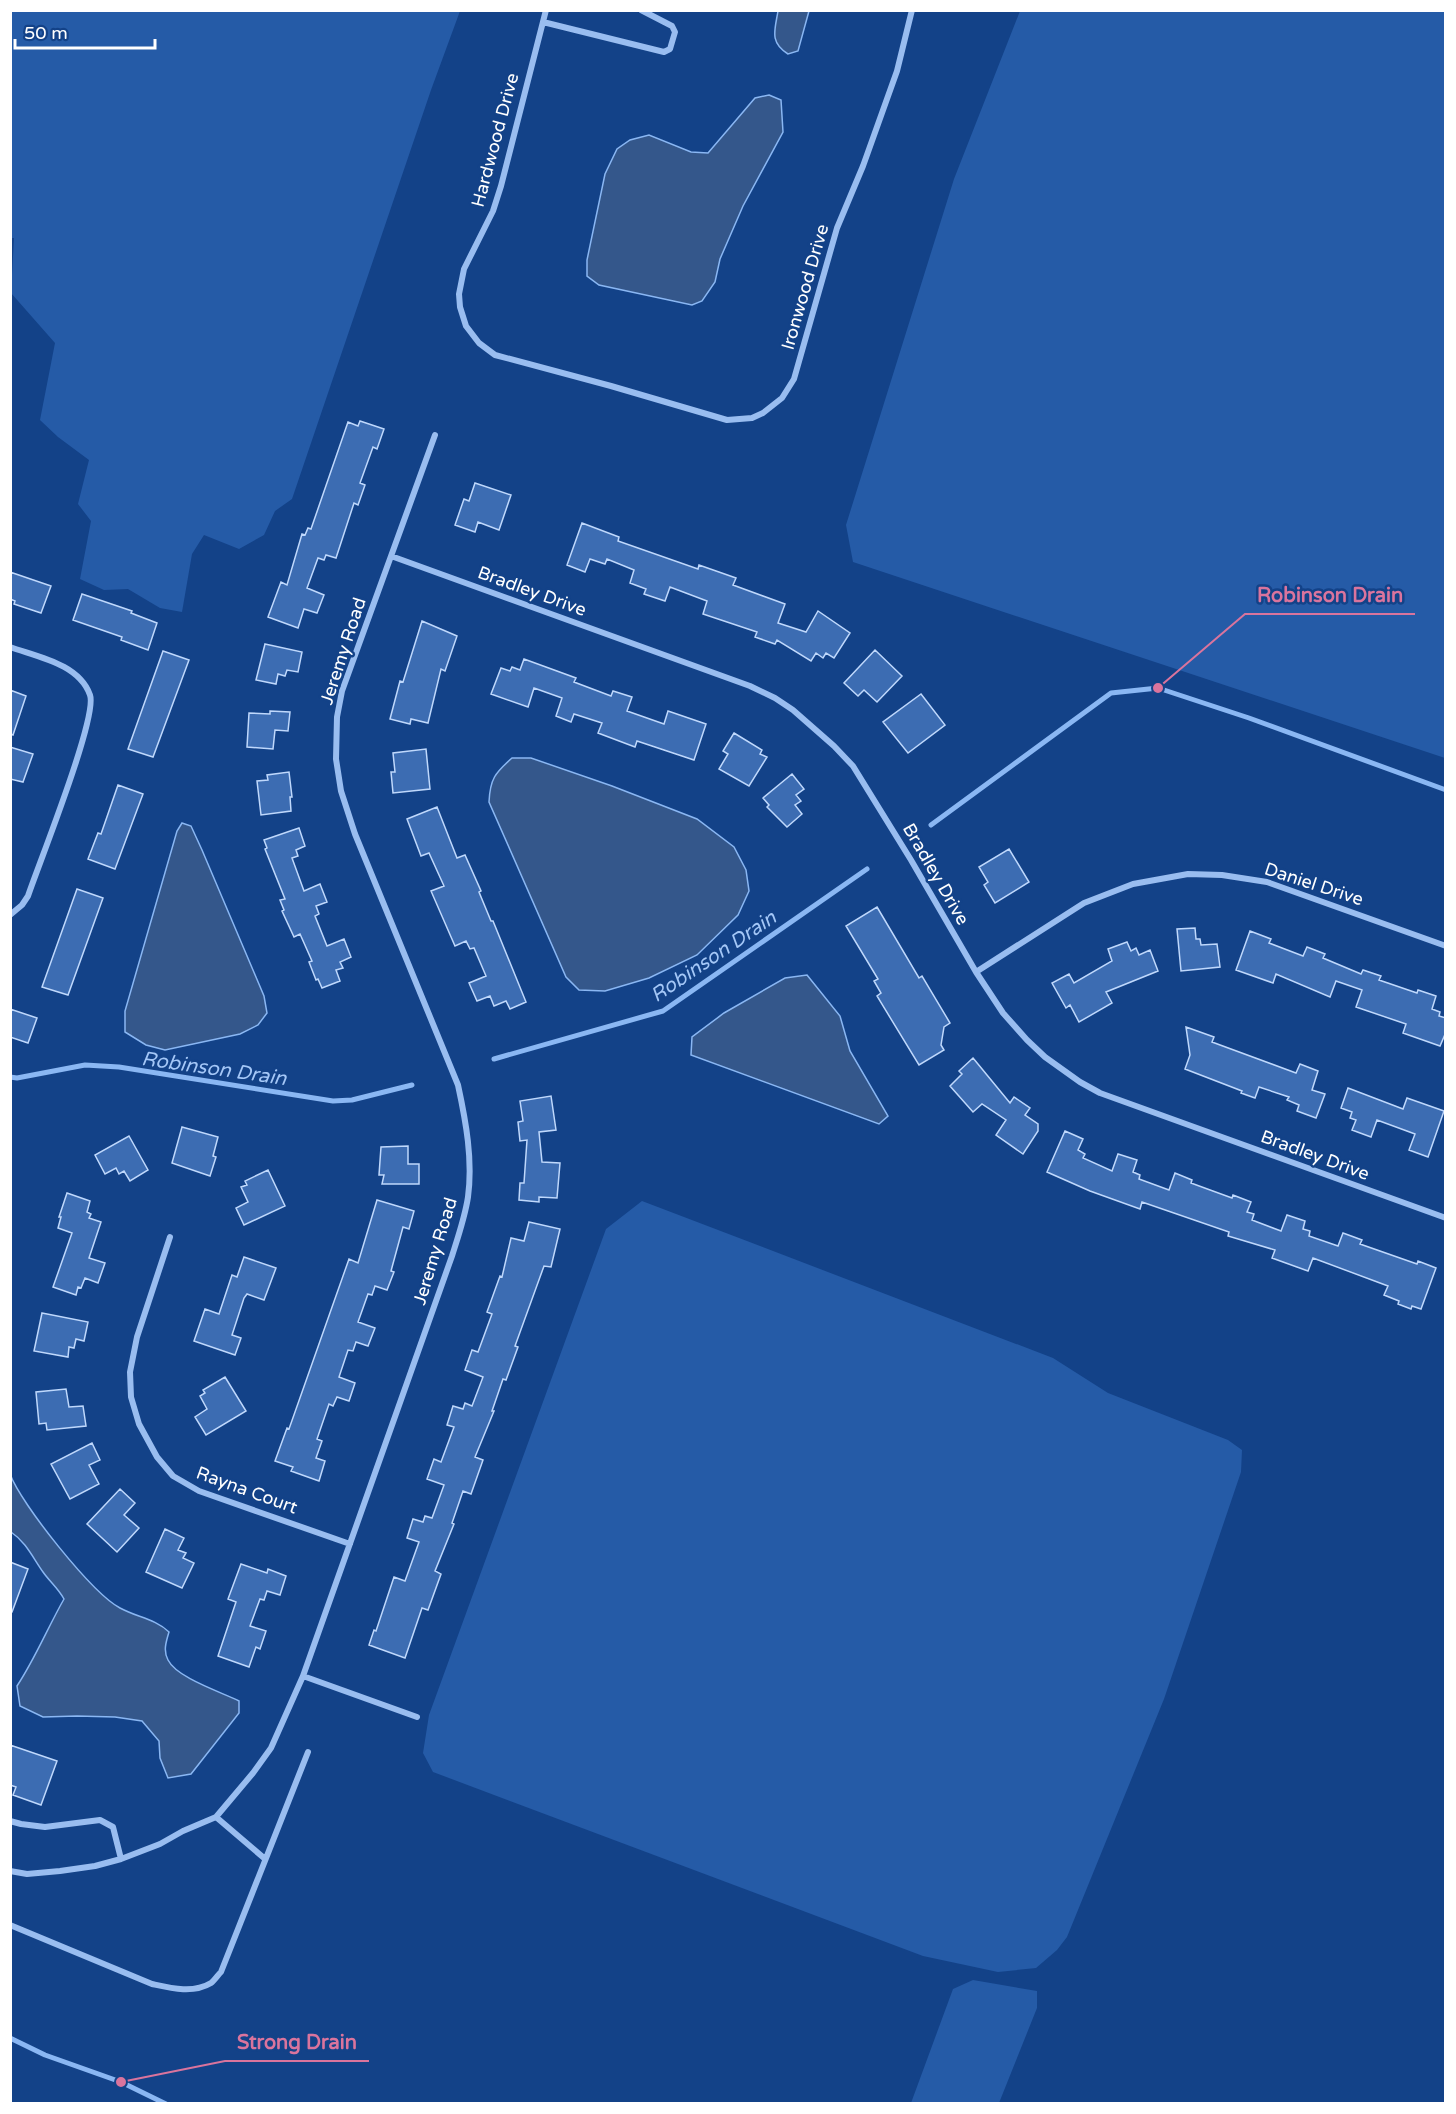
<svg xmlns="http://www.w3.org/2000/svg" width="1456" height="2114" font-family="'Varela Round',sans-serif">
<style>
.green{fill:#255ba7}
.water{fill:#34578b;stroke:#8ab7f3;stroke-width:1.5}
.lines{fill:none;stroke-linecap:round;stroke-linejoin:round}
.stream{stroke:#8ab7f3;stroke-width:5}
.building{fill:#3c6cb2;stroke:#bfd8fc;stroke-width:1.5}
.street{stroke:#99bdf0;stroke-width:6}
.labels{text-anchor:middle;stroke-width:5;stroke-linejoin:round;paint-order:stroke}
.street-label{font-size:18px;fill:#fff;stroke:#134288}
.water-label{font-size:20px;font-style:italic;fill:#a4c7f7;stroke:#134288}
.leader{fill:none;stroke:#da749d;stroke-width:2}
.callout-dot{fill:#da749d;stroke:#134288;stroke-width:2}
.callout-label{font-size:20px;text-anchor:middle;font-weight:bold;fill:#da749d;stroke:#134288;stroke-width:5;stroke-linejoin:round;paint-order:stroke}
</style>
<rect width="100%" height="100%" fill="#134288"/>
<path class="green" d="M10,11H460L431,90L292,499L275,511L264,535L239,549L204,535L192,554L182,612L160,608L128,589L104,590L80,579L91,521L78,504L89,460L58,437L40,420L55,343L11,293L14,238H11Z
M1020,11H1445V758L853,562L846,525L954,179Z
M642,1201L1053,1358L1108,1393L1228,1440L1242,1450L1241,1472L1164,1699L1067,1937L1057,1950L1036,1968L998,1972L923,1956L433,1772L423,1753L429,1715L606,1229Z
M973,1980L1037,1991V2008L999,2103H911L953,1989Z"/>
<path class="water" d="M778,11H809L798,51L788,54C769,42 775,30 778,11Z
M769,95L781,100L783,132L743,206L720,259L715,282L702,301L692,305L599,285L587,276V260L605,174L617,149L630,140L649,135L691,152L708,153L755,98Z
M512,758H531L612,786L697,819L734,847L746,870L749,891L738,915L697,955L649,978L605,991L579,990L566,977L489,802C490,779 495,773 512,758Z
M182,823L191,826L202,850L264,996L267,1013L258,1025L240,1034L165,1050L146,1045L125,1032V1011L177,831Z
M807,975L840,1016L850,1051L888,1116L879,1124L691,1055L692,1037L724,1013L785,978Z
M10,1474C21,1504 92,1593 120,1608C136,1617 156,1619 169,1632C166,1642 163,1651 168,1660C177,1678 221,1692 239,1701V1713L191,1774L168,1778L160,1758L159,1741L142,1721L115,1717L77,1716L43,1717L20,1706L17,1686C35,1659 48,1627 64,1599C58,1588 50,1582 43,1572C33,1558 26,1542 11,1532Z"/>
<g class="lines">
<path class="stream" d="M931,825L1111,693L1158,688L1249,718L1446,790
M494,1059L663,1011L867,869
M10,1077L17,1078L85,1065L119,1067L333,1101L352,1100L412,1085
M10,2038L45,2055L121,2082L166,2104"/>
</g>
<path class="building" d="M360,421L384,429L377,449L373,447L360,483L365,485L358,505L354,503L336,558L326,555L324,560L318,558L307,588L324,595L317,613L304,609L298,628L268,617L281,582L287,585L302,534L305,535L308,528L311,529L348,422L358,426Z
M475,483L511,495L499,530L478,522L475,532L455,525L464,499L469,501Z
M582,523L619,537L618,541L698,569L699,565L736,578L733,585L785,604L778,623L806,632L818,611L850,633L834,658L826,653L823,658L816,653L811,661L777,640L775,644L755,637L757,632L703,614L707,601L670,587L665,601L644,594L646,589L630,583L634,570L607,559L605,564L590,559L585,572L567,565Z
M10,572L51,586L41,613L14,604L15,601L10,599Z
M82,594L132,611L131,613L157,623L148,650L121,640L122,637L73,620Z
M422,621L457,636L445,671L441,669L428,723L411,719L410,724L390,719L400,681L403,682Z
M265,644L302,652L298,672L287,670L285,676L278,674L276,684L256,680Z
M875,650L902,676L877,702L864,690L858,696L844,683Z
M163,651L189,660L153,757L128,749Z
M524,659L576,678L574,682L611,696L613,691L632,697L627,711L664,724L668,711L706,724L694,760L637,741L635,747L598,733L602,723L574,714L571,722L556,716L562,698L534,688L528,707L491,694L501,668L510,671L512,667L520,670Z
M10,690L26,696L13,735L10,734Z
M921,694L945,725L908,753L883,722Z
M270,711L290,712L288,731L275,730L273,749L247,747L249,713L270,714Z
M734,733L762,750L760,754L767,757L749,786L719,769L728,754L723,751Z
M10,747L33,754L23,782L10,779Z
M426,749L430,789L393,793L391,772H395L393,753Z
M289,772L292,797H290L291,811L261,815L257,781L268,780L267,775Z
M792,774L804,789L796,795L801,801L795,805L802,814L787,827L767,807L769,805L763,798Z
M118,785L143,794L115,869L88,859L98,833L101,834Z
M437,807L457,858L465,855L481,891L479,892L491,921H493L526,1002L510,1009L506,1001L494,1006L490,996L477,1001L469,983L486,976L474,948L470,949L466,941L455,946L431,891L444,886L429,853L421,856L407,819Z
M299,828L305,846L296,850L298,856L292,858L304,891L320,884L327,902L316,906L319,914L315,916L327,946L344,939L351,957L340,962L343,968L336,970L340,981L322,988L318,979L316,980L309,962L312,961L300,934L294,937L282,911L284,910L280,900L285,899L265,849L267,848L264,840Z
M1009,849L1029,882L995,903L984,885L988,882L979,867Z
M77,889L103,898L68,995L42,987Z
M877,907L919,978L922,976L950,1023L944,1027L941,1045L944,1050L919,1065L877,996L881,993L874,981L878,979L846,926Z
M1195,928L1196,939H1200L1201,945L1217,944L1220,967L1181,971L1177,929Z
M1250,931L1271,939L1269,943L1303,956L1307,947L1325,954L1323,958L1361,974L1363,970L1381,976L1379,980L1417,993L1418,990L1436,996L1432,1009L1440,1012L1439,1016L1446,1018V1032L1440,1046L1403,1033L1406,1024L1356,1007L1362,990L1336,981L1330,997L1276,974L1273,983L1236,970Z
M1127,942L1131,951L1136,948L1139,955L1150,950L1158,971L1106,992L1112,1003L1079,1022L1070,1005L1066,1008L1052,983L1069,974L1074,983L1112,961L1108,949Z
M10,1009L37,1018L28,1043L10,1037Z
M1186,1027L1214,1037L1212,1042L1296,1073L1300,1064L1318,1071L1312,1090L1325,1094L1316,1118L1297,1111L1299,1105L1287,1100L1289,1097L1259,1087L1255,1098L1241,1093L1242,1091L1185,1069L1190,1055Z
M973,1058L1010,1103L1014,1097L1030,1108L1025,1115L1038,1124V1131L1023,1154L996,1135L1006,1120L982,1104L973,1112L950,1086L962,1074L959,1071Z
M1348,1088L1403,1109L1407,1098L1444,1111L1428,1157L1409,1150L1415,1134L1377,1120L1371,1137L1352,1130L1356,1120L1350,1118L1352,1112L1341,1108Z
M551,1096L556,1130L539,1132L542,1162L560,1163L557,1198L539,1197V1202L519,1200L520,1183H524L527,1140L520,1141L518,1122L523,1121L520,1101Z
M182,1127L218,1137L213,1156L216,1157L210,1176L172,1163Z
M1065,1131L1083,1139L1078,1150L1085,1154L1083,1158L1112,1171L1118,1154L1137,1160L1133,1172L1140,1175L1139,1179L1169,1190L1175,1173L1192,1180L1191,1183L1232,1198L1233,1195L1251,1202L1247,1212L1254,1214L1252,1220L1281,1231L1287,1215L1305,1221L1303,1229L1310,1231L1309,1236L1338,1246L1343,1233L1362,1240L1360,1244L1417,1264L1418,1261L1436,1268L1421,1309L1412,1306L1411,1309L1398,1304L1399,1301L1384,1295L1388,1286L1313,1258L1308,1271L1272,1258L1275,1250L1228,1236L1229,1232L1142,1202L1140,1209L1090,1191L1047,1172Z
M129,1136L148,1170L130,1181L124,1171L119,1174L116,1168L105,1174L95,1155Z
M408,1146V1164H419V1184H382L384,1175H379L381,1147Z
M268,1170L285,1206L244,1225L236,1208L248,1202L241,1187L247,1185L245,1181Z
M67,1193L90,1201L87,1212L91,1214L89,1218L101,1222L89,1258L105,1263L98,1283L85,1278L81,1288L78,1287L76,1295L53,1287L72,1233L58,1228L61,1217H59Z
M377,1200L414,1211L409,1229L403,1227L391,1271L394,1272L387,1290L375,1286L372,1295L368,1294L358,1322L375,1328L368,1346L356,1342L353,1351L348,1350L339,1377L355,1383L349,1401L337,1397L333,1406L329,1404L317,1439L322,1441L316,1458L325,1461L319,1481L291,1471L293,1467L275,1461L287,1428L289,1429L349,1259L358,1263Z
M529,1222L560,1229L551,1267L544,1266L515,1346L518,1347L506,1380L503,1379L492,1411H494L475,1457L483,1460L471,1494L463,1491L452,1523L454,1524L435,1571L441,1574L428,1610L422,1608L405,1658L369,1645L374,1630L376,1631L394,1577L405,1581L419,1542L407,1538L413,1519L423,1522L425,1516L432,1518L444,1485L427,1479L434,1459L441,1462L454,1427L447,1425L453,1406L463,1409L465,1403L472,1406L483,1377L465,1370L472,1350L478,1352L492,1314L487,1312L500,1276L502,1277L511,1238L524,1241Z
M244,1257L276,1268L264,1300L247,1294L244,1298L232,1335L241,1338L235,1355L194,1341L205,1309L219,1314L232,1275L237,1277Z
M42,1313L88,1322L84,1341L76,1339L74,1348L69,1347L68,1357L34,1351Z
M225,1377L246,1411L206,1435L195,1417L207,1409L200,1396L205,1393L203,1390Z
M66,1389L69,1407L83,1406L86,1426L47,1430L46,1423L39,1424L36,1392Z
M92,1443L100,1460L89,1465L99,1484L70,1499L51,1464Z
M120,1489L135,1503L124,1515L139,1528L117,1552L87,1524Z
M165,1529L184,1538L178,1550L186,1553L183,1558L194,1563L182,1588L146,1572Z
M10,1562L28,1569L12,1612H10Z
M241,1564L267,1573L268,1569L286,1576L280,1595L267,1591L264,1600L260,1599L250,1626L266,1631L260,1649L256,1647L249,1667L218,1656L236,1602L228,1599Z
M10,1745L57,1761L41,1805L13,1795L16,1787L10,1785Z"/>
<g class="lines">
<path class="street" d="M546,10L501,186L493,211L464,269L459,294L460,307L466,326L479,343L495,355L611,386L727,420L752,418L763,413L782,398L794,379L837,228L863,166L897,71L912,10
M543,22L664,52L670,49L675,32L672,26L641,10
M391,556L750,686L775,698L793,710L834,746L853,766L911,860L976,972L1003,1013L1027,1040L1045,1057L1080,1082L1100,1093L1446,1218
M10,647C38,657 79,664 90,695C98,717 38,866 28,896L22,905L10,915
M976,972L1084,903L1133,884L1188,874L1222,875L1267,882L1446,946
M170,1237L137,1337L130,1372L131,1397L139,1424L157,1457L173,1476L199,1491L350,1544
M303,1676L417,1717
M216,1817L264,1858
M10,1821L21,1824L45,1827L100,1820L113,1827L121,1859
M10,1871L27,1874L60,1871L95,1866L121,1859L160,1844L183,1831L216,1817L253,1773L271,1748L303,1676L452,1256C458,1237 465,1217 468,1197C473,1160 466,1122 458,1085L355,834L341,791L336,759L337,717L342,691L435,435
M10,1925L152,1984C170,1988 193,1994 211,1983C214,1981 218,1975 221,1972L308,1752"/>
</g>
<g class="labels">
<g class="street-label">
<text transform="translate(495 140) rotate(-75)" y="6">Hardwood Drive</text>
<text transform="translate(805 287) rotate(-74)" y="6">Ironwood Drive</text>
<text transform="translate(532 591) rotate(20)" y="6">Bradley Drive</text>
<text transform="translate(343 651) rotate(-72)" y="6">Jeremy Road</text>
<text transform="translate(936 874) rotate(60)" y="6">Bradley Drive</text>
<text transform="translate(1314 884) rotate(18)" y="6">Daniel Drive</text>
<text transform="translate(1315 1155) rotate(20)" y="6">Bradley Drive</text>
<text transform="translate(435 1251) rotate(-73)" y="6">Jeremy Road</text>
<text transform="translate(247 1490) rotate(20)" y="6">Rayna Court</text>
</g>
<g class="water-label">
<text transform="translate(713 956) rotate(-34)" y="7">Robinson Drain</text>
<text transform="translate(214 1068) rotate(8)" y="7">Robinson Drain</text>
</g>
</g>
<path class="leader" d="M1158 688L1245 614H1415M121 2082L225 2061H369"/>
<g class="callout-dot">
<circle cx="1158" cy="688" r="6"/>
<circle cx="121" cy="2082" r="6"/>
</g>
<g class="callout-label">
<text x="1330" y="602">Robinson Drain</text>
<text x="297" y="2049">Strong Drain</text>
</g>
<rect width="1456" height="2114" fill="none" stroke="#ffffff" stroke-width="24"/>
<path d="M15 39v9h140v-9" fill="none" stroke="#ffffff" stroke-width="3"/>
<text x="24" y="39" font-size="18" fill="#ffffff" stroke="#134288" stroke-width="4.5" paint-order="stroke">50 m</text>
</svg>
